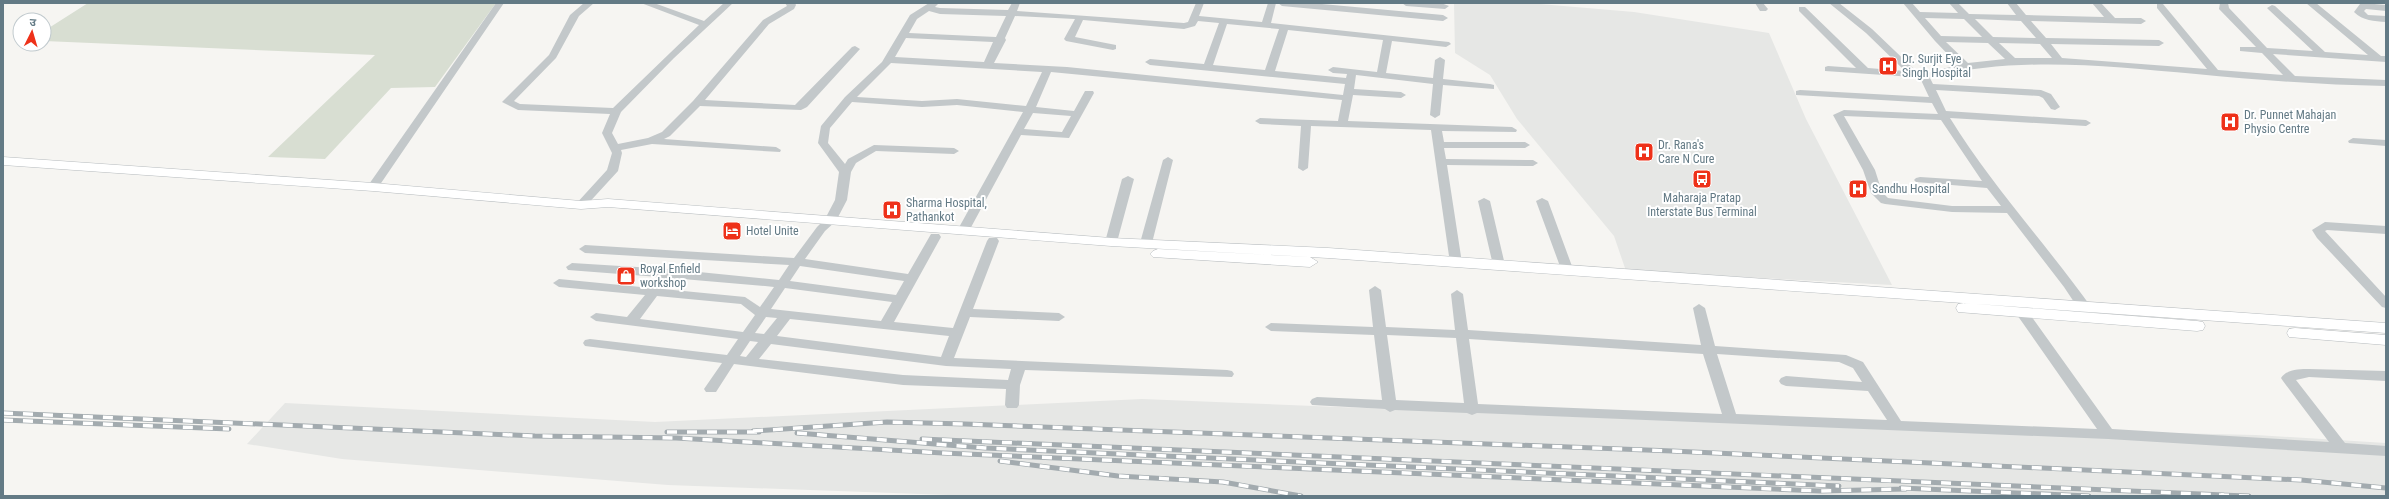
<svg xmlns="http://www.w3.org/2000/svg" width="2389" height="499" font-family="'Roboto Condensed','Noto Sans Devanagari',sans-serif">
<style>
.built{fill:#e6e7e5}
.green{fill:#d8ded2}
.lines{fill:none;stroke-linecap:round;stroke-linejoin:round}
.major-casing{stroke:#b6bbbe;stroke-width:1}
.minor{fill:#c3c8ca;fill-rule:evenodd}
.major{fill:#fff;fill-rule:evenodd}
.rail-casing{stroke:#a3abaf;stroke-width:5}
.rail{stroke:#fff;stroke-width:3.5;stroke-dasharray:10;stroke-linecap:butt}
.labels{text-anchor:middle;stroke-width:4;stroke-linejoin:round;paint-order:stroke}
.poi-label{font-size:12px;fill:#637a85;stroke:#fff;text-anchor:start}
</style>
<rect width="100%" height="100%" fill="#f6f5f2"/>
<path class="built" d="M1454,3H1528L1634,12L1769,33L1806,119L1892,285L1626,271L1614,236L1517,119L1490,75L1455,53Z
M1142,399L1738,423L2256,435L2386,443V496H976L668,485L342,459L247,444L285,403L655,422Z"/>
<path class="green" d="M88,3H496L435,87L391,88L325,159L268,157L375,55L44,41V31Z"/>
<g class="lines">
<defs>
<path id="major" d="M3,157L373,183L581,201L608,199L1111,238L1328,248L2386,323V333L1328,258L1111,246L608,207L581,209L373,191L3,165Z
M1158,249L1310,257L1318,262L1310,267L1153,257L1150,254L1153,251Z
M1964,303L2197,321L2203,322L2205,326L2203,330L2197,331L1958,312L1956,308L1958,304Z
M2295,328L2386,335V345L2289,337L2287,333L2289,329Z"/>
</defs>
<use href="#major" class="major-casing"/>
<path class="minor" d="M496,3H504L377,189H369L367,187Z
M584,3H594L579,16L556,58L514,101L520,104L613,108L699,25L641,3H654L704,21L724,3H733L674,58L621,112L612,133L618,144L648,138L662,132L693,101L763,20L787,6L785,3H795L796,5L794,9L769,24L705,100L795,105L852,47L855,46L860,49L807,107L801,110L700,106L670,136L664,139L776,147L781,150L780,152L652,144L621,150L622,153L618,171L585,207L581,208L575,205L607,170L612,153L602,133L610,114L518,110L502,102L549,55L570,15Z
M929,3H939L935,7L940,8L1008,10L1012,3H1020L1017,11L1184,23L1188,22L1196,3H1204L1199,16L1262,22L1268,3H1276L1271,23L1449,42L1451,44L1446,47L1392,41L1386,73L1433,78L1435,60L1440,57L1445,60L1443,79L1490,84L1494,85V89L1443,85L1440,115L1435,118L1430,115L1433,84L1356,75L1354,89L1401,92L1406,95L1401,98L1353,95L1348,121L1512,127L1517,130L1516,132L1442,131L1444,142H1525L1530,145L1525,148H1444L1446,159L1533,160L1538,163L1533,166L1447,165L1462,263L1456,267L1450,263L1431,130L1311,126L1308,168L1303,171L1298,168L1301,126L1260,124L1255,121L1260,118L1338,121L1342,100L1051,72L1036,107L1074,111L1085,91H1093L1094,93L1069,138L1021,135L969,231L963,235L957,231L1023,112L957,105L922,107L852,102L830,128L828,143L845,164L848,159L874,145L954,148L959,151L954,154L876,151L856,163L851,172L847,200L836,221L825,231L805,259L908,274L931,234H939L941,237L894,322L953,328L987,241L989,238H997L999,241L973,309L1059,313L1065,317L1059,321L970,317L954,358L1227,370L1232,371L1234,374L1232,377L1025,370L1020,385L1019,405L1017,408H1007L1005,405L1006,389L903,385L734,364L716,392H706L704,389L722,363L585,346L583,343L585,340L590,339L727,355L738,339L596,321L590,317L596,313L627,317L645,295L559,287L553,283L559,279L651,288L659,277L568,270L566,267L572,263L669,269L779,280L789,265L585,253L579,249L585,245L794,258L817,227L825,219L835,200L839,172L818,143L821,126L845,97L882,62L910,15ZM929,11L940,14L1006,16L996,37L909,33L917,19ZM1015,16L1075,19L1064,39L1066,41L1113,50L1116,49V45L1075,37L1083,20L1184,29L1195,26L1198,21L1219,23L1204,64L1150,59L1145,62L1150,65L1345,84L1343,95L1067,67L994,63L1006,40L1005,38ZM1227,24L1279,29L1265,70L1213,65ZM1288,30L1383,40L1377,72L1333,67L1328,70L1333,73L1347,74L1346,78L1275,71ZM906,38L993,42L984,62L895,57ZM891,63L1042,72L1026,106L957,99L922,101L857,97ZM1033,113L1071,116L1062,132L1024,129ZM800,266L904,281L896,295L790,281ZM671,278L765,286L774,287L760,307L745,297L663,289ZM785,288L892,302L881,321L771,309ZM657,296L741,304L755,315L743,332L640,319ZM766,317L777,318L764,334L755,333ZM790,319L949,336L941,357L777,336ZM750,341L758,342L746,357L740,356ZM771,344L946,366L1011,369L1008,380L903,375L759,359Z
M1278,3H1311L1443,15L1448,18L1443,21L1282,6Z
M1402,3H1441L1449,6L1445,9L1406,6Z
M1755,3H1763L1768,9L1766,11H1760Z
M1829,3H1839L1872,29L1917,72L1923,74L1958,65L1935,41L1903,3H1912L1920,12L1958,13L1949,3H1958L1969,14L2016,15L2007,3H2016L2026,15L2104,17L2092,3H2101L2115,18H2141L2146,21L2141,24L2031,21L2046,38L2159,40L2164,43L2159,46L2051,44L2062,58L2207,69L2157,8V4H2163L2218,70L2283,75L2262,53L2240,51V47H2256L2219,9L2220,3H2228L2229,8L2267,48L2313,51L2269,10L2267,8L2272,5L2275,6L2325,52L2368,55L2306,3H2316L2381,56H2386V62L2273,54L2295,76L2386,80V86C2322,85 2259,80 2196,74C2105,66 2021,56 1931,77L1930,78L1933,84L2041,90L2051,94L2060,107L2055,110L2051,109L2043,98L2039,96L1936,90L1946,111L2086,120L2091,123L2086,126L1950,118C1992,186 2047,245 2094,311L2095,314L2094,317H2084L2064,287L2007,213L1952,212L1885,204L1881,203L1871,193L1863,170L1833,115L1844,110L1938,114L1932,103L1796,95V91L1800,90L1929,97L1921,80L1913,77L1825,71V67L1828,66L1856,68L1799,11V7H1805L1868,68L1905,71L1866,33ZM1925,18L1964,19L1982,37L1941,36ZM1975,19L2021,21L2036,38L1993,37ZM1946,42L1988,43L2005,59L1968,63ZM1999,43L2040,44L2052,58H2015ZM1844,116L1941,120L1982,181L1920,177L1916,178L1914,180L1916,182L1987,188L2001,206H1952L1888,198L1882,192L1875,170Z
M2363,3L2386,5V11L2366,9L2364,11L2368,15L2386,16V22C2374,21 2363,21 2354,12L2360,4Z
M2353,138L2386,140V146L2349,143L2348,141Z
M1168,157L1173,160L1152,243L1150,246H1142L1140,243L1163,160Z
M1128,176L1134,179L1117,242L1115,245H1107L1105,242L1122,179Z
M1484,198L1490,201L1505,265L1499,269L1493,265L1478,201Z
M1542,198L1548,201L1573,269L1571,272H1563L1561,269L1536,201Z
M2325,222L2386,226V234L2327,230L2325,231L2386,297V308L2382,307L2317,238L2312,230Z
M1375,286L1381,290L1386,327L1455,330L1451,294L1457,290L1463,294L1468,330L1701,345L1693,308L1699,304L1705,308L1715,346L1846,355L1863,362L1901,421L2097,429L2015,312L2021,308L2026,309L2112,429L2329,442L2283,381L2281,378C2287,369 2300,369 2309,369L2386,371V381L2309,377L2296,380L2345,443L2386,446V456L2108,439L1477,413L1472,415L1467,413L1395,410L1390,412L1385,409L1312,405L1310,402L1312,399L1317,397L1382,400L1374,335L1271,331L1265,327L1271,323L1373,327L1369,290ZM1387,335L1456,338L1464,403L1396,400ZM1469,339L1703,354L1722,414L1478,404ZM1717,354L1839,362L1853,368L1862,382L1786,376L1781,378L1779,381L1781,384L1786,386L1868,391L1887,420L1736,414Z"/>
<use href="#major" class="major"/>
<defs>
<path id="rail" d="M3,413L535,436L676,438L943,453L1820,491L1906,489
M3,420L229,429
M753,431L887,422L965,424L1672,451L2301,480L2386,488
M667,432H759
M797,433L985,448L1839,486
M922,439L2224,495
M1000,461L1118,476L1223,482L1301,496
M1901,488L2089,496
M2219,495L2249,496"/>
</defs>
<use href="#rail" class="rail-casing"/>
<use href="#rail" class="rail"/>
</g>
<defs>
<symbol id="hospital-square" viewBox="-11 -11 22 22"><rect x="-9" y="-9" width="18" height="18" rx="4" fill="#ee3119" stroke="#fff"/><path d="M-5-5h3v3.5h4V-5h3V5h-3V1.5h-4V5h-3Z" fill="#fff"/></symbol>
<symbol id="bus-square" viewBox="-11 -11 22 22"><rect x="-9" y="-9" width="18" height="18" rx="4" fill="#ee3119" stroke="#fff"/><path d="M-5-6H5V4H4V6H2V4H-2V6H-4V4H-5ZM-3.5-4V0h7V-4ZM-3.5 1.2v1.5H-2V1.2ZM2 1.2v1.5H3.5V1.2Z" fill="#fff"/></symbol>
<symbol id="hotel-square" viewBox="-11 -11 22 22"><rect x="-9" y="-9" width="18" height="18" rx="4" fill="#ee3119" stroke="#fff"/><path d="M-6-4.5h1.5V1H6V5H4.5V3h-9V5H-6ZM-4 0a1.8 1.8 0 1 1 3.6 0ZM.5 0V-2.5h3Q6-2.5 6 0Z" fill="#fff"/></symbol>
<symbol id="shop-square" viewBox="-11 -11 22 22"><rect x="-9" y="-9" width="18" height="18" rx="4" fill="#ee3119" stroke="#fff"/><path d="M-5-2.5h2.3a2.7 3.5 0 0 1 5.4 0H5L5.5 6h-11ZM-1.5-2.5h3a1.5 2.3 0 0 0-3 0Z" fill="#fff"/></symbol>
</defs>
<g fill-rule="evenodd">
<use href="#hospital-square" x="1877" y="55" width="22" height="22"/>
<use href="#hospital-square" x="2219" y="111" width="22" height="22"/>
<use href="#hospital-square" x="1633" y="141" width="22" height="22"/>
<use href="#bus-square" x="1691" y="168" width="22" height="22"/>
<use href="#hospital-square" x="1847" y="178" width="22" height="22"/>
<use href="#hospital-square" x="881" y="199" width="22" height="22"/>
<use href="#hotel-square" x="721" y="220" width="22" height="22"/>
<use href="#shop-square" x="615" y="265" width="22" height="22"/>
</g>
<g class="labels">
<g class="poi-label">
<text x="1902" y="63">Dr. Surjit Eye<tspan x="1902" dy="14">Singh Hospital</tspan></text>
<text x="2244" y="119">Dr. Punnet Mahajan<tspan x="2244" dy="14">Physio Centre</tspan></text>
<text x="1658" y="149">Dr. Rana's<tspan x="1658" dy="14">Care N Cure</tspan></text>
<text x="1872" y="193">Sandhu Hospital</text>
<text x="1702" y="202" text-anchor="middle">Maharaja Pratap<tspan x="1702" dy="14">Interstate Bus Terminal</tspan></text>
<text x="906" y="207">Sharma Hospital,<tspan x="906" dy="14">Pathankot</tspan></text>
<text x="746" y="235">Hotel Unite</text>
<text x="640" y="273">Royal Enfield<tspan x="640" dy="14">workshop</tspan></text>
</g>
</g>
<rect width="2389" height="499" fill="none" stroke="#637a85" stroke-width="8"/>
<g transform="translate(32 32) rotate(5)"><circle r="19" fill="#ffffff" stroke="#c1cace"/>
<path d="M0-3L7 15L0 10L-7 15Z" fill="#ee3119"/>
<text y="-6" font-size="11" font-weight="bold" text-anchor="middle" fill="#637a85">उ</text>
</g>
</svg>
